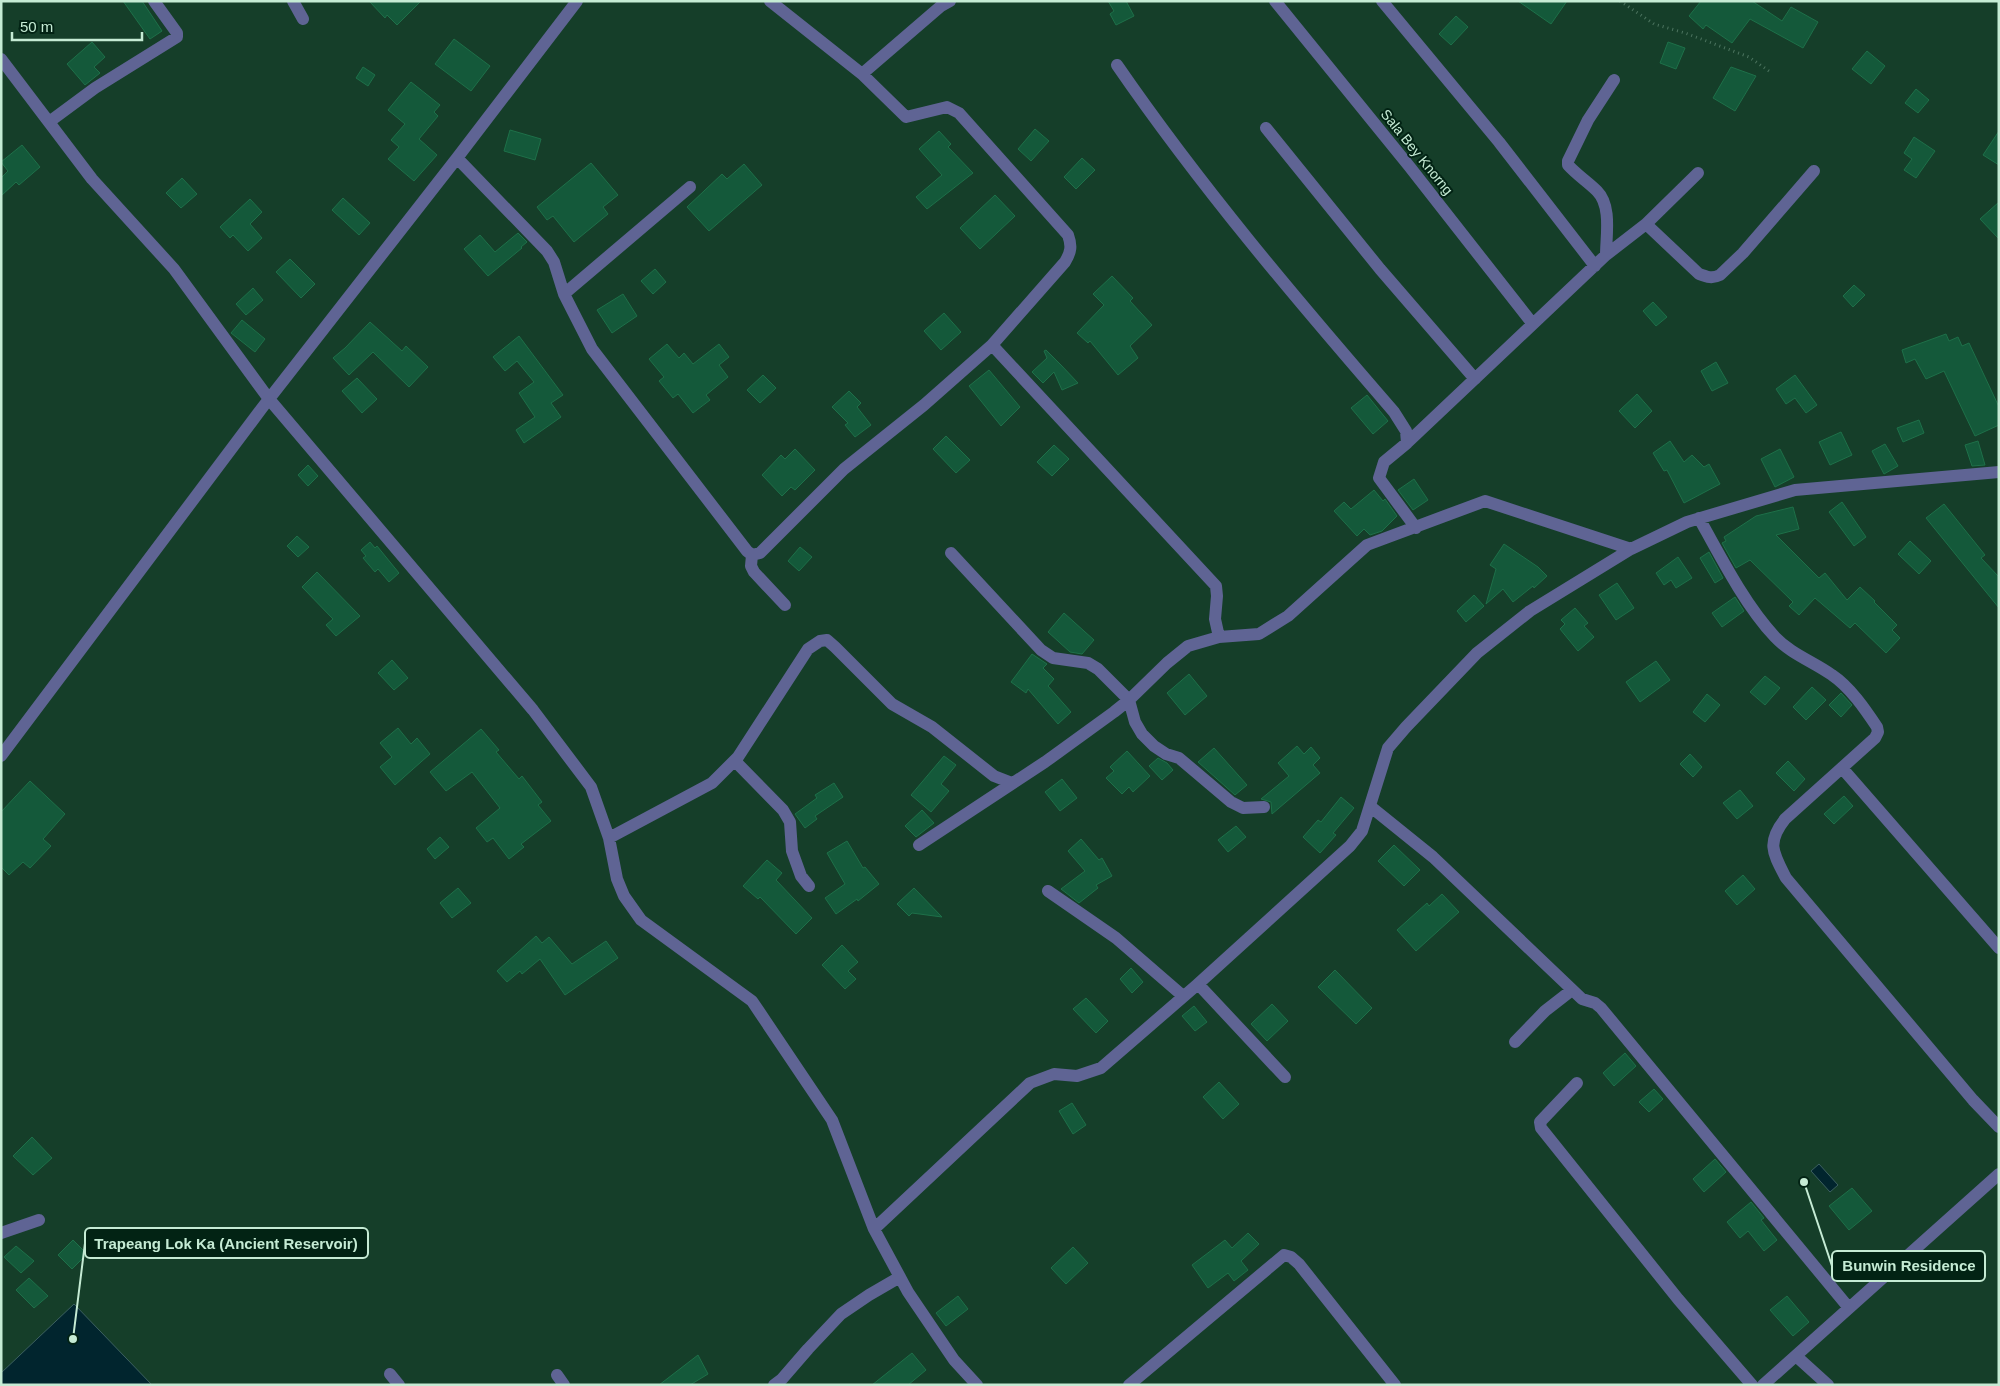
<svg xmlns="http://www.w3.org/2000/svg" width="2000" height="1386" font-family="Arial,sans-serif">
<style>
.water{fill:#01252e;stroke:#3c6060}
.building{fill:#14593a;stroke:#1e7049}
.lines{fill:none;stroke-linecap:round;stroke-linejoin:round}
.path{stroke:#4d7560;stroke-width:3;stroke-dasharray:1 4;stroke-linecap:butt}
.minor{stroke:#5f6494;stroke-width:12}
.labels{text-anchor:middle;stroke-width:4;stroke-linejoin:round;paint-order:stroke}
.street-label{font-size:14px;fill:#c5ebd4;stroke:#022314}
.leader{fill:none;stroke:#c5ebd4;stroke-width:2}
.callout-dot{fill:#c5ebd4;stroke:#022314;stroke-width:2}
.callout{fill:#022314;stroke:#c5ebd4;stroke-width:2}
.callout-label{font-size:15px;text-anchor:middle;font-weight:bold;fill:#c5ebd4}
</style>
<rect width="100%" height="100%" fill="#153e29"/>
<path class="water" d="M1819,1164L1838,1185L1830,1192L1811,1171Z
M74,1304L152,1385H1V1373Z"/>
<path class="building" d="M123,1H142L162,31L150,39Z
M369,1H421L397,25L387,15L385,18Z
M1108,1H1126L1134,16L1116,25L1110,14L1114,11Z
M1518,1H1567L1551,24Z
M1701,1H1752L1782,21L1791,7L1818,22L1803,48L1750,19L1732,43L1706,25L1703,29L1689,16Z
M1456,16L1468,27L1451,45L1439,34Z
M454,39L490,66L471,91L435,64Z
M92,42L105,57L94,67L100,73L85,85L67,64Z
M1668,42L1685,48L1676,69L1660,63Z
M1867,51L1885,66L1871,84L1852,69Z
M363,67L375,75L368,86L356,78Z
M1731,67L1756,76L1735,111L1713,98Z
M411,82L440,105L434,112L438,116L419,139L437,155L414,181L388,159L399,147L391,140L405,124L388,110Z
M1916,89L1929,100L1918,113L1905,103Z
M1035,129L1049,141L1031,161L1018,149Z
M510,130L541,139L535,160L504,151Z
M939,131L951,144L948,147L973,173L927,209L916,197L942,175L919,149Z
M1999,131V165L1983,155Z
M1914,137L1935,151L1916,178L1904,170L1912,159L1904,153Z
M22,145L40,167L19,185L16,182L1,196V178L8,171L1,162Z
M1082,158L1095,170L1076,189L1064,177Z
M591,163L618,195L603,207L608,214L574,242L553,216L547,220L537,207Z
M744,164L762,185L709,231L687,207L722,174L727,179Z
M182,178L197,194L181,208L166,193Z
M995,195L1015,216L980,249L960,228Z
M343,198L370,223L359,235L332,210Z
M250,199L262,212L250,224L262,238L248,251L233,235L230,238L220,227Z
M1999,202V239L1980,219Z
M518,233L527,242L521,247L522,248L488,276L464,249L480,235L495,252Z
M290,259L315,284L301,298L276,272Z
M655,269L666,282L653,294L641,281Z
M1112,276L1133,298L1130,301L1152,325L1130,346L1138,358L1118,375L1090,341L1088,343L1077,333L1104,305L1093,294Z
M1854,285L1865,295L1853,307L1843,296Z
M253,288L263,300L246,315L236,304Z
M623,294L637,316L612,333L597,310Z
M1653,302L1667,317L1656,326L1643,311Z
M944,313L961,332L941,350L924,331Z
M242,320L265,339L255,352L231,333Z
M370,322L402,351L406,346L428,367L409,387L373,352L349,375L333,358L345,348Z
M1946,334L1949,341L1958,337L1962,346L1969,343L1999,407V425L1975,436L1944,371L1926,379L1915,359L1906,363L1902,350Z
M519,336L563,395L551,403L561,417L524,443L516,430L535,417L519,393L534,382L517,361L505,371L493,357Z
M667,344L679,358L684,353L693,364L719,344L729,357L719,365L728,377L706,395L710,400L693,413L678,394L673,398L659,381L664,377L649,359Z
M1046,350L1061,365L1078,383L1062,390L1054,372L1043,383L1032,372L1047,358L1044,351Z
M1716,362L1728,383L1712,391L1701,371Z
M989,370L1020,407L1001,426L969,386Z
M763,375L776,388L760,403L747,390Z
M1795,375L1817,405L1806,413L1795,398L1786,404L1776,389Z
M357,378L377,399L362,413L342,391Z
M849,391L861,403L857,407L871,425L855,437L845,425L848,423L832,407Z
M1637,394L1652,411L1635,428L1619,411Z
M1367,395L1388,421L1373,434L1351,408Z
M1919,420L1924,433L1903,442L1897,428Z
M1841,432L1852,455L1830,465L1819,442Z
M946,436L970,460L956,473L933,449Z
M1670,441L1684,462L1692,455L1704,467L1709,464L1720,484L1684,503L1667,470L1664,471L1653,453Z
M1978,441L1985,465L1972,466L1965,445Z
M1885,444L1898,466L1884,474L1872,451Z
M1054,445L1069,459L1052,476L1037,462Z
M795,449L815,470L795,490L791,487L782,496L762,475L781,455L785,459Z
M1780,449L1794,477L1775,487L1761,459Z
M308,465L318,476L308,486L298,475Z
M1414,479L1428,500L1413,510L1398,490Z
M1374,490L1383,501L1385,499L1397,516L1382,531L1370,535L1364,529L1357,536L1334,511L1344,502L1351,509Z
M1842,502L1866,537L1854,546L1829,512Z
M1944,504L1985,555L1981,558L1999,577V608L1926,518Z
M1793,507L1799,529L1776,535L1819,578L1825,573L1847,600L1860,587L1875,601L1874,602L1897,625L1892,630L1900,638L1886,653L1855,623L1850,628L1815,598L1799,615L1789,606L1793,602L1750,560L1736,568L1722,543L1726,541L1724,537L1756,516Z
M297,536L309,547L298,557L287,546Z
M1910,541L1931,561L1919,574L1898,554Z
M370,542L375,548L377,546L399,573L389,582L378,569L375,572L363,558L366,556L361,550Z
M1504,544L1538,567L1547,576L1534,588L1533,586L1513,602L1503,589L1486,604L1496,569L1490,565Z
M800,547L812,557L799,571L788,561Z
M1709,552L1723,578L1715,583L1700,558Z
M1678,557L1692,578L1676,588L1671,580L1664,585L1656,573Z
M317,572L360,616L336,636L326,625L333,619L302,587Z
M1617,583L1634,608L1616,620L1599,595Z
M1474,595L1484,606L1466,622L1457,611Z
M1735,597L1744,611L1722,627L1712,613Z
M1575,608L1588,623L1584,626L1594,637L1578,651L1560,629L1565,624L1561,620Z
M1064,613L1094,640L1082,654L1070,652L1048,632Z
M1032,654L1047,664L1043,668L1054,679L1048,686L1071,712L1058,724L1028,689L1026,693L1011,682Z
M392,660L408,678L394,690L378,673Z
M1656,661L1670,680L1640,702L1626,682Z
M1189,674L1207,696L1185,715L1167,693Z
M1765,676L1780,688L1765,705L1750,692Z
M1812,687L1826,700L1806,720L1793,707Z
M1841,693L1852,705L1841,717L1829,705Z
M1707,694L1720,705L1705,722L1693,712Z
M398,728L411,744L417,738L430,754L395,785L380,767L392,757L380,743Z
M481,729L499,750L496,752L519,779L522,776L542,802L538,805L551,821L521,844L524,847L509,859L493,838L487,842L476,828L500,808L472,772L446,791L430,772Z
M1297,746L1304,754L1311,747L1320,758L1313,765L1320,773L1272,814L1271,802L1261,799L1289,776L1278,763Z
M1214,748L1247,785L1235,795L1198,762Z
M1127,751L1150,776L1133,792L1129,787L1122,794L1106,778L1114,771L1110,767Z
M1690,754L1702,767L1693,777L1680,764Z
M944,756L956,765L941,784L949,791L931,812L911,795Z
M1158,758L1167,763L1173,770L1162,780L1149,766Z
M1788,761L1805,779L1794,791L1776,773Z
M1062,779L1077,798L1060,811L1045,792Z
M30,781L65,814L43,839L51,846L30,868L23,862L9,875L1,867V812Z
M834,783L843,797L815,816L817,819L805,828L795,814L817,798L815,795Z
M1740,790L1753,806L1737,819L1723,803Z
M1844,796L1853,806L1834,824L1824,814Z
M1341,797L1354,808L1333,833L1336,835L1320,853L1303,837L1318,820L1321,822Z
M922,810L934,823L916,837L905,826Z
M1236,826L1246,837L1228,852L1218,840Z
M440,837L449,847L435,859L427,849Z
M1081,839L1099,860L1102,858L1112,876L1096,885L1098,888L1079,903L1061,889L1085,871L1068,851Z
M847,841L863,868L865,867L879,884L858,901L857,899L836,914L825,898L845,884L827,853Z
M1394,845L1420,870L1404,886L1378,861Z
M767,860L782,873L776,880L812,918L796,934L760,897L758,899L743,886Z
M1743,875L1755,889L1737,905L1725,891Z
M458,888L471,903L452,918L440,903Z
M914,888L942,917L912,913L909,916L897,904Z
M1442,894L1459,912L1416,951L1397,930L1427,903L1429,906Z
M536,936L542,943L549,937L572,964L606,941L618,958L565,995L540,959L522,974L520,971L507,982L497,971Z
M842,945L858,962L848,971L856,979L845,989L822,965Z
M1131,968L1143,982L1132,993L1120,979Z
M1335,970L1372,1008L1356,1024L1318,987Z
M1086,998L1108,1021L1096,1033L1073,1009Z
M1272,1004L1288,1021L1267,1041L1251,1024Z
M1194,1006L1207,1022L1195,1031L1182,1016Z
M1625,1053L1636,1066L1614,1086L1603,1073Z
M1219,1082L1239,1104L1223,1119L1203,1097Z
M1654,1089L1663,1099L1649,1112L1639,1102Z
M1072,1103L1086,1125L1073,1134L1059,1111Z
M32,1137L52,1158L33,1175L13,1156Z
M1715,1159L1726,1172L1704,1192L1693,1179Z
M1852,1188L1872,1211L1849,1230L1829,1206Z
M1751,1202L1764,1218L1761,1220L1777,1240L1764,1251L1748,1231L1740,1238L1727,1222Z
M1248,1233L1259,1244L1241,1261L1248,1270L1234,1281L1228,1273L1208,1288L1192,1265L1225,1240L1232,1248Z
M73,1240L87,1254L72,1269L58,1255Z
M16,1246L34,1261L21,1273L4,1257Z
M1073,1247L1088,1263L1066,1284L1051,1268Z
M29,1278L48,1296L34,1308L16,1290Z
M958,1296L968,1309L946,1326L936,1313Z
M1787,1296L1809,1322L1793,1336L1770,1310Z
M912,1353L926,1370L908,1385H872Z
M698,1355L708,1374L690,1385H659Z"/>
<g class="lines">
<path class="path" d="M1620,1L1654,24L1685,33L1749,57L1769,71"/>
<path class="minor" d="M293,1L303,19
M1275,1L1409,166L1532,323
M1382,1L1499,142L1595,266
M1,59L92,179L174,269L269,399L533,710L591,787L609,838L617,879L624,896L641,920L752,1001L832,1120L874,1229L908,1292L954,1360L977,1385
M1117,65C1201,187 1297,300 1394,412L1406,431L1407,443
M862,74L941,6L950,1
M49,122L95,88L177,37V33L154,1
M1266,128L1380,269L1475,379
M457,158L547,251L554,262L564,294L592,349L747,551L752,555L760,553L844,469L924,405L992,345L1065,262C1071,252 1072,246 1068,235L959,113L947,107L906,117L862,74L770,1
M1646,224L1698,173
M1606,255C1606,236 1612,206 1597,191C1588,182 1577,175 1568,165V161L1588,120L1614,80
M564,294L690,187
M992,345L1216,586L1217,596L1215,619L1219,637
M1699,518C1720,556 1745,605 1775,637C1791,654 1814,662 1832,675C1850,687 1865,709 1877,727L1878,732L1875,738L1785,819C1766,843 1773,853 1786,878L1973,1100L1999,1127
M1416,528L1379,478L1384,462L1407,443L1606,255L1646,224L1699,274C1707,277 1712,279 1720,275L1743,253L1814,171
M951,553L1041,650L1053,658L1088,663L1098,669L1129,700L1135,722L1142,734L1154,746L1166,754L1179,758L1231,802L1243,808L1264,807
M752,555L751,566L754,572L785,605
M1,756L262,408L457,158L577,1
M735,761L783,810L790,822L792,851L801,876L809,886
M1842,768L1999,948
M1371,807L1433,857L1582,999L1595,1003L1601,1008L1849,1308
M609,838L712,783L738,757L808,649L820,641L827,640L835,647L892,704L932,727L994,776L1012,783
M919,845L1045,762L1114,712L1129,700L1167,663L1188,646L1219,637L1259,634L1288,616L1367,545L1485,501L1631,549
M1048,891L1116,938L1183,996
M1198,984L1285,1077
M1515,1042L1545,1011L1572,990
M1577,1083L1540,1122L1541,1128L1678,1299L1752,1385
M874,1229L1030,1083L1054,1074L1077,1076L1101,1068L1198,984L1350,846L1362,831L1388,748L1406,727L1477,653L1530,611L1631,549L1687,522L1795,490L1999,472
M1,1233L39,1220
M1796,1356L1828,1385
M390,1374L399,1385
M557,1375L564,1385
M774,1385L782,1379L808,1349L841,1314L869,1295L900,1277
M1129,1385L1284,1255L1291,1257L1299,1264L1395,1385
M1763,1385L1999,1174"/>
</g>
<g class="labels">
<g class="street-label">
<text transform="translate(1417 152) rotate(51)" y="5">Sala Bey Knorng</text>
</g>
</g>
<path class="leader" d="M73 1339L85 1243M1804 1182L1832 1266"/>
<g class="callout-dot">
<circle cx="73" cy="1339" r="5"/>
<circle cx="1804" cy="1182" r="5"/>
</g>
<g class="callout">
<rect x="85" y="1228" width="283" height="30" rx="5"/>
<rect x="1832" y="1251" width="153" height="30" rx="5"/>
</g>
<g class="callout-label">
<text x="226" y="1249">Trapeang Lok Ka (Ancient Reservoir)</text>
<text x="1909" y="1271">Bunwin Residence</text>
</g>
<rect width="2000" height="1386" fill="none" stroke="#c5ebd4" stroke-width="5"/>
<path d="M12 32v8h130v-8" fill="none" stroke="#c5ebd4" stroke-width="2.5"/>
<text x="20" y="32" font-size="15" fill="#c5ebd4" stroke="#022314" stroke-width="4" paint-order="stroke">50 m</text>
</svg>
